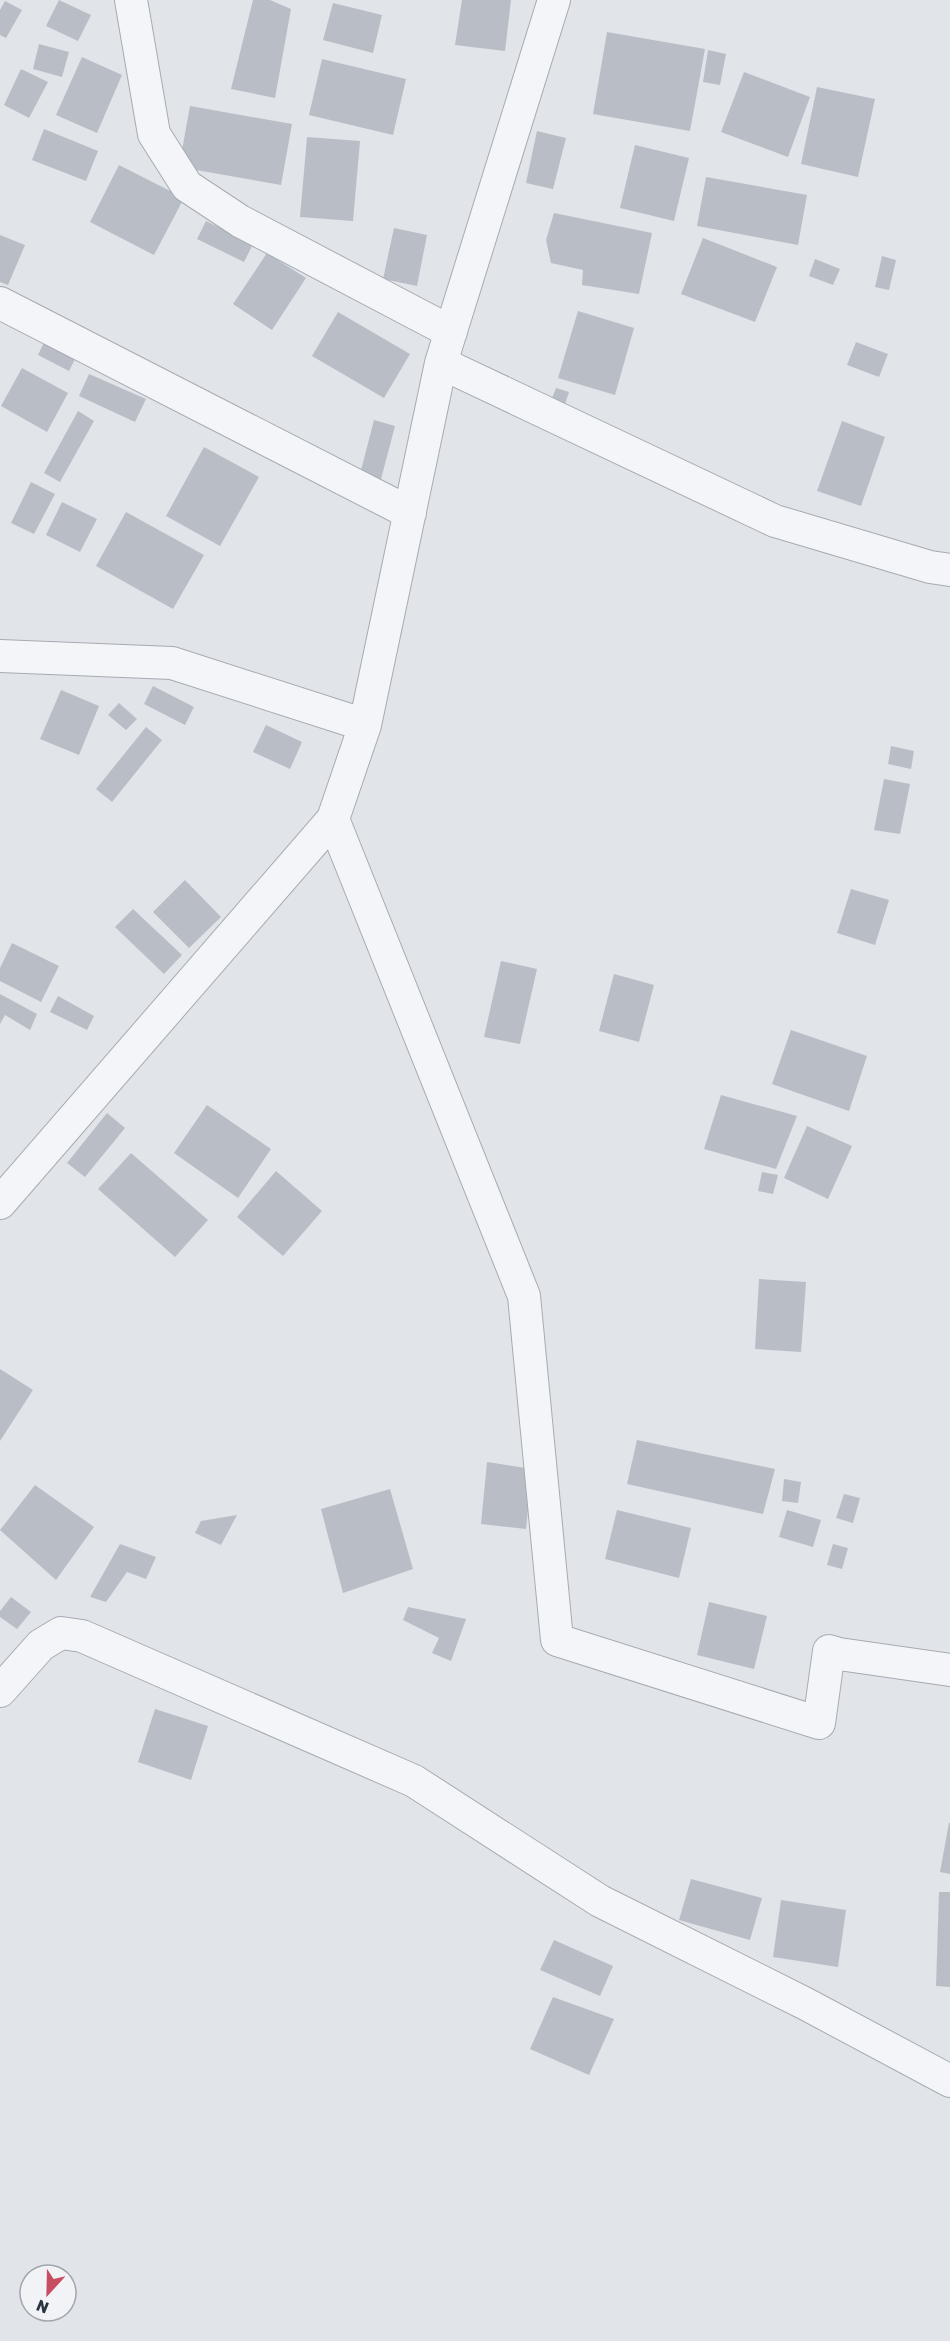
<svg xmlns="http://www.w3.org/2000/svg" width="950" height="2341" font-family="Rubik,sans-serif">
<style>
.building{fill:#b9bec6}
.lines{fill:none;stroke-linecap:round;stroke-linejoin:round}
.minor-casing{stroke:#a6abb3;stroke-width:34}
.minor{stroke:#f4f5f8;stroke-width:32}
</style>
<rect width="100%" height="100%" fill="#e1e4e9"/>
<path class="building" d="M59,0L91,15L78,41L46,26Z
M253,0H270L291,9L275,98L231,89Z
M462,0H511L505,51L455,45Z
M5,1L22,10L6,38L0,35V10Z
M333,3L382,15L373,53L323,40Z
M607,32L705,49L690,131L593,114Z
M39,44L69,52L62,77L33,69Z
M708,50L726,54L720,85L703,82Z
M82,57L122,75L97,133L56,115Z
M322,59L406,79L393,135L309,115Z
M21,69L48,82L29,118L4,105Z
M744,72L810,97L788,157L721,132Z
M817,87L875,99L858,177L801,164Z
M190,106L292,124L281,185L179,167Z
M44,129L98,151L86,181L32,160Z
M537,131L566,138L553,189L526,183Z
M307,137L360,141L353,221L300,217Z
M635,145L689,158L674,221L620,208Z
M119,165L184,198L154,255L90,222Z
M706,177L807,195L798,245L697,226Z
M554,213L652,233L639,294L582,285L583,270L551,263L546,240Z
M206,221L253,244L244,262L197,239Z
M394,228L427,235L417,286L383,279Z
M0,235L25,245L8,285L0,282Z
M703,238L777,267L755,322L681,294Z
M267,253L306,278L272,330L233,304Z
M882,256L896,260L889,290L875,287Z
M815,259L840,269L833,285L809,276Z
M578,311L634,328L615,395L558,378Z
M338,312L410,354L384,398L312,356Z
M47,336L79,351L69,371L38,355Z
M856,342L888,354L879,377L847,365Z
M22,368L68,393L47,432L1,406Z
M89,374L146,399L135,422L79,396Z
M556,388L569,392L564,407L550,403Z
M78,411L94,421L60,482L44,473Z
M374,420L395,426L380,483L359,478Z
M842,421L885,437L861,506L817,491Z
M204,447L259,477L220,546L166,516Z
M31,482L55,494L34,534L11,523Z
M62,502L97,519L80,552L46,535Z
M126,512L204,555L173,609L96,566Z
M153,686L194,707L185,725L144,704Z
M61,690L99,706L79,755L40,739Z
M119,703L137,719L126,730L108,715Z
M266,725L302,742L290,769L253,752Z
M146,727L162,740L112,802L96,789Z
M891,746L914,751L911,769L888,764Z
M884,779L910,784L900,834L874,830Z
M185,880L221,917L189,948L153,912Z
M851,889L889,900L875,945L837,933Z
M133,909L182,955L164,974L115,927Z
M12,943L59,966L41,1002L0,981V968Z
M501,961L537,969L520,1044L484,1037Z
M614,974L654,985L639,1042L599,1031Z
M0,994L37,1014L30,1030L5,1015L0,1024Z
M58,996L94,1016L87,1030L50,1012Z
M791,1030L867,1056L849,1111L772,1084Z
M721,1095L797,1116L776,1169L704,1149Z
M207,1105L271,1149L238,1198L174,1153Z
M107,1113L125,1128L85,1177L67,1163Z
M807,1126L852,1146L828,1199L784,1178Z
M131,1153L208,1220L175,1257L98,1189Z
M276,1171L322,1211L283,1256L237,1217Z
M762,1172L778,1175L773,1194L758,1191Z
M759,1279L806,1282L801,1352L755,1349Z
M0,1369L33,1390L0,1441Z
M637,1440L775,1469L763,1514L627,1484Z
M487,1462L532,1469L526,1529L481,1524Z
M784,1479L801,1482L798,1503L782,1501Z
M35,1485L94,1527L56,1580L0,1530Z
M390,1489L413,1569L343,1593L321,1509Z
M844,1494L860,1498L853,1523L836,1518Z
M617,1510L691,1528L679,1578L605,1559Z
M787,1510L821,1520L813,1547L779,1537Z
M237,1515L221,1545L195,1533L201,1521Z
M120,1544L156,1557L146,1579L127,1572L106,1602L90,1597Z
M833,1544L848,1548L842,1569L827,1565Z
M11,1597L31,1612L17,1629L0,1617V1611Z
M709,1602L767,1616L754,1669L697,1655Z
M408,1607L466,1619L451,1661L432,1653L439,1638L403,1620Z
M155,1709L208,1726L191,1780L138,1762Z
M949,1823H950V1874L940,1872Z
M691,1879L762,1898L750,1940L679,1920Z
M939,1892H950V1987L936,1986Z
M781,1900L846,1910L838,1967L773,1957Z
M554,1940L613,1966L600,1996L540,1970Z
M553,1997L614,2019L589,2075L530,2049Z"/>
<g class="lines">
<defs>
<path id="minor" d="M131,0L154,134L187,186L240,221L451,332
M0,303L410,513
M441,363L775,521L930,567L950,570
M0,656L172,663L365,725
M333,819L524,1296L557,1640L819,1723L829,1651L839,1654L950,1670
M0,1203L333,819L365,725L441,363L554,0
M0,1691L41,1645L61,1633L82,1636L414,1781L600,1901L806,2004L950,2081"/>
</defs>
<use href="#minor" class="minor-casing"/>
<use href="#minor" class="minor"/>
</g>
<g transform="translate(48 2293) rotate(202)"><circle r="28" fill="#f1f3f7" stroke="#a1a6ae" stroke-width="1.5"/>
<path d="M0-4.5L10 22L0 15L-10 22Z" fill="#c74d61"/>
<text y="-9" font-size="16" font-weight="bold" text-anchor="middle" fill="#2a3240">N</text>
</g>
</svg>
